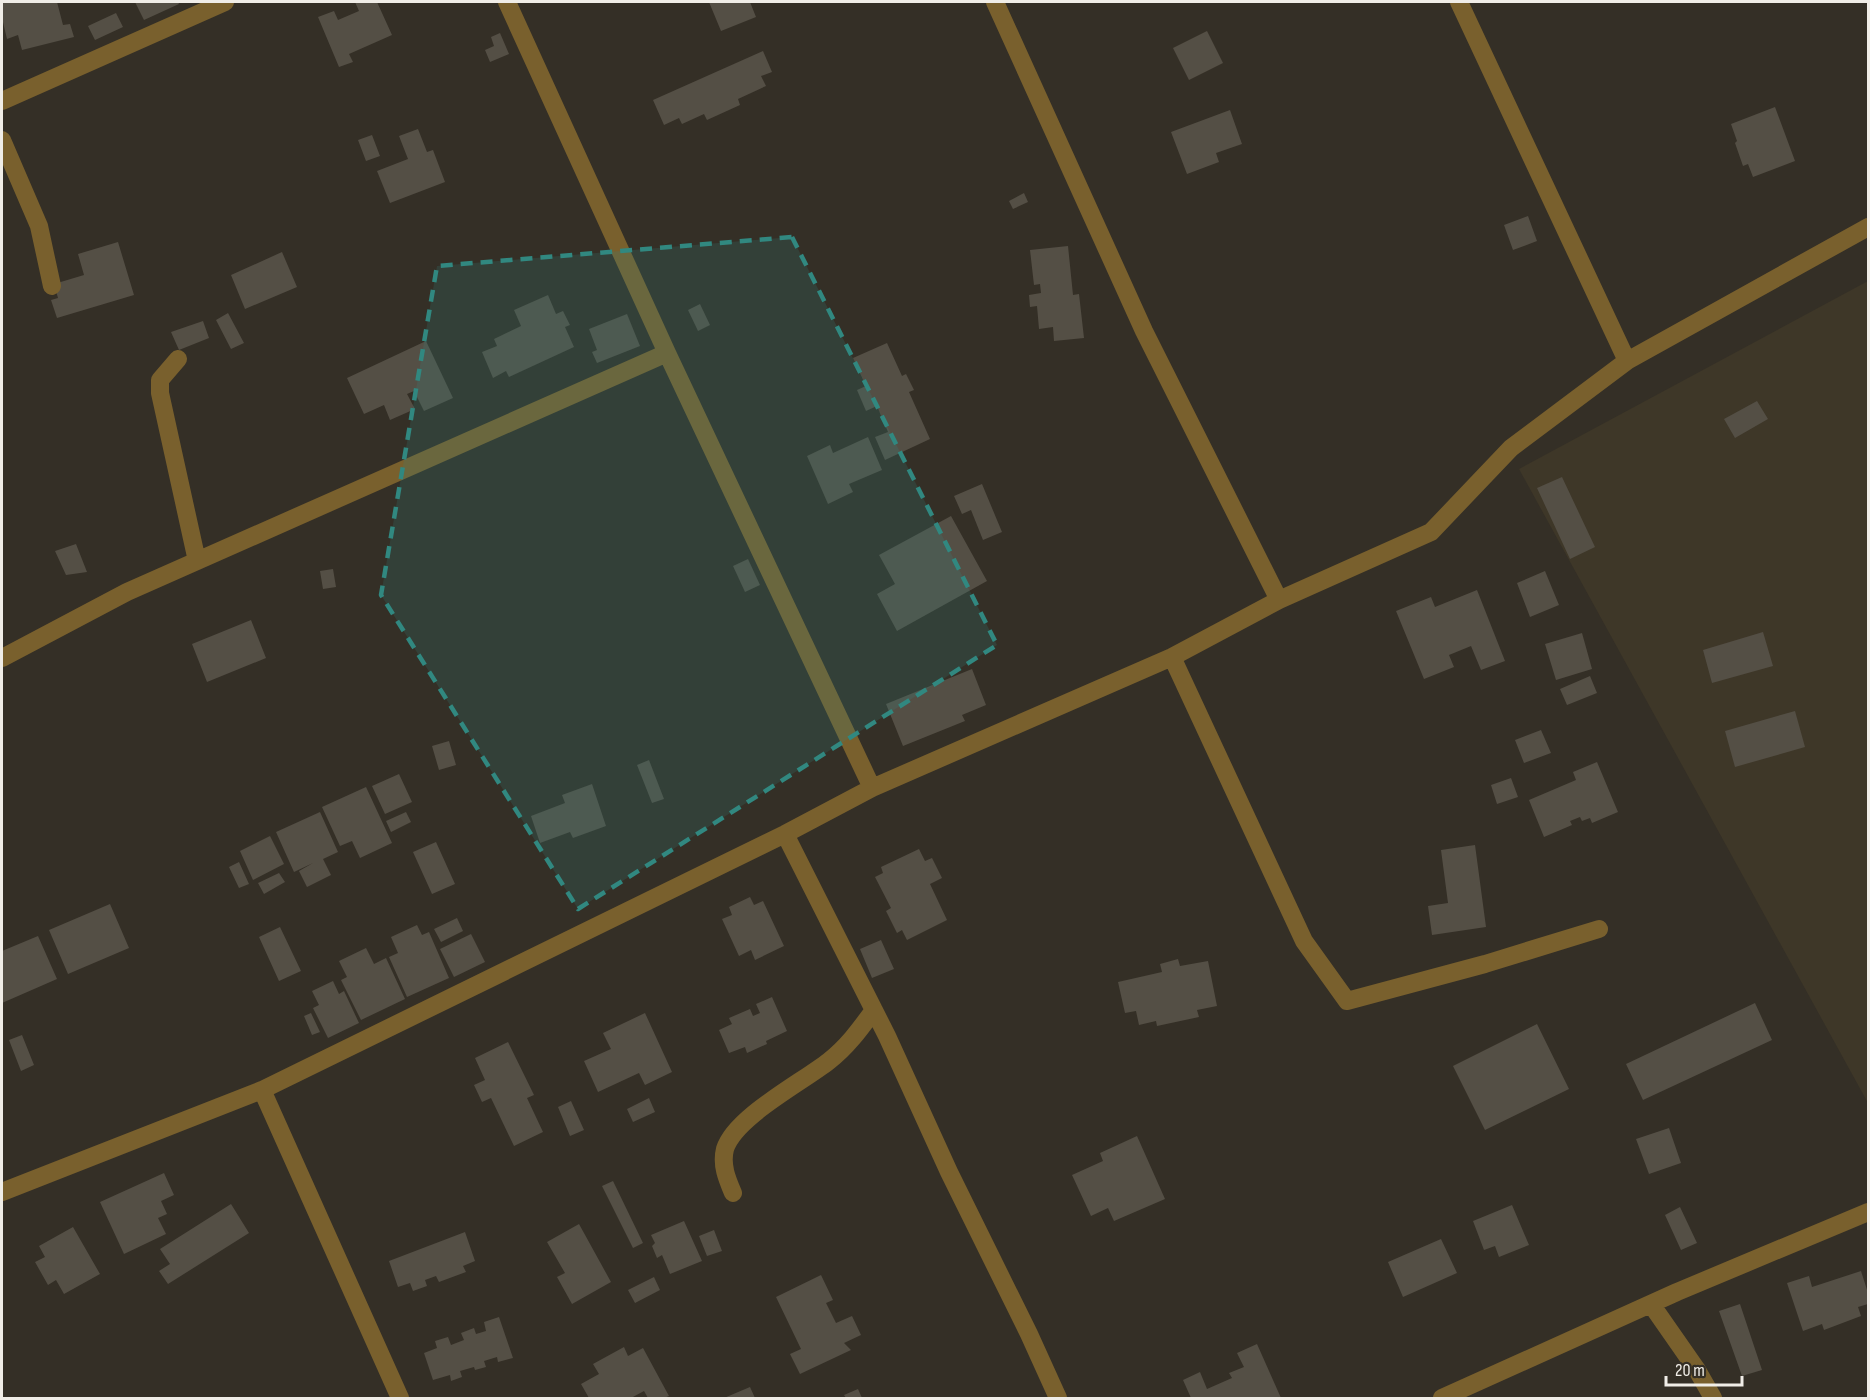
<svg xmlns="http://www.w3.org/2000/svg" width="1870" height="1400" font-family="'Sofia Sans Condensed',sans-serif">
<style>
.built{fill:#3e3728}
.building{fill:#544f45}
.lines{fill:none;stroke-linecap:round;stroke-linejoin:round}
.minor{stroke:#79602d;stroke-width:18}
.marked{fill:#318880;fill-opacity:0.2;stroke:#318880;stroke-width:4.5;stroke-dasharray:12 8;stroke-linejoin:round}
</style>
<rect width="100%" height="100%" fill="#342f26"/>
<path class="built" d="M1868,281V1103L1519,469Z"/>
<path class="building" d="M2,2H57L63,25L70,24L74,37L22,50L18,35L7,39L2,18Z
M135,2H178L179,4L144,20Z
M355,2H377L392,35L349,54L353,62L339,67L318,17L334,11L338,20L359,11Z
M709,2H750L756,17L721,31Z
M116,13L123,27L95,40L88,26Z
M1207,31L1223,63L1189,80L1173,48Z
M500,33L509,54L490,62L485,50L494,46L491,37Z
M763,51L772,72L761,76L766,86L738,99L740,105L707,120L704,114L682,124L679,118L664,125L653,100Z
M1775,107L1795,161L1753,177L1748,164L1743,166L1735,143L1737,141L1731,124Z
M1230,110L1242,144L1216,153L1219,162L1187,174L1171,132Z
M418,129L427,152L433,150L445,182L390,203L377,171L408,159L399,136Z
M372,135L380,156L366,161L358,140Z
M1024,193L1028,202L1013,209L1009,201Z
M1528,216L1537,241L1513,250L1504,225Z
M118,242L134,295L57,318L51,300L58,298L54,284L84,275L78,254Z
M1068,246L1073,295L1079,294L1084,338L1054,341L1053,327L1039,329L1037,306L1030,307L1029,295L1041,293L1040,284L1034,285L1030,250Z
M282,252L297,287L245,309L231,275Z
M548,295L556,314L563,311L570,325L565,327L574,347L509,377L506,371L493,378L482,352L497,346L494,339L521,326L514,310Z
M700,304L710,325L698,331L688,310Z
M228,313L244,343L231,349L216,320Z
M627,314L640,346L597,363L592,352L597,350L589,329Z
M203,321L209,338L179,350L171,332Z
M426,341L453,398L424,411L414,391L407,394L415,409L390,420L384,405L364,414L347,378Z
M887,343L902,376L906,374L914,390L909,392L930,439L885,460L875,437L888,432L877,406L866,411L857,390L866,386L853,358Z
M1757,401L1768,419L1735,438L1724,419Z
M868,437L882,470L849,484L853,492L828,504L807,456L830,445L833,453Z
M1562,477L1595,547L1570,559L1537,488Z
M982,484L1002,532L983,540L971,510L962,514L954,496Z
M951,516L987,581L897,631L877,594L895,584L879,555Z
M76,544L87,572L66,575L55,551Z
M748,559L760,585L745,592L733,566Z
M333,569L336,587L323,589L320,571Z
M1545,571L1559,605L1530,617L1517,583Z
M1477,590L1505,661L1481,670L1471,646L1449,655L1454,667L1424,679L1396,611L1431,597L1435,607Z
M251,620L266,658L207,682L192,644Z
M1763,632L1773,666L1712,683L1703,650Z
M1582,633L1592,669L1556,680L1545,644Z
M972,669L986,705L962,715L965,721L903,746L886,704Z
M1590,676L1597,693L1567,705L1560,689Z
M1795,711L1805,747L1735,767L1725,731Z
M1541,730L1551,753L1524,763L1515,740Z
M449,741L456,765L439,770L432,746Z
M649,760L664,799L652,803L637,765Z
M1597,762L1618,812L1592,823L1590,818L1582,821L1580,817L1570,821L1572,825L1544,837L1529,800L1576,780L1573,772Z
M399,774L412,802L385,814L372,786Z
M1511,778L1518,797L1497,804L1491,785Z
M592,784L606,826L573,838L570,832L540,843L531,816L565,803L562,795Z
M366,787L392,843L360,858L352,841L340,846L322,807Z
M320,812L338,852L323,859L331,875L307,887L299,871L313,863L294,872L276,832Z
M406,812L411,822L391,832L386,821Z
M270,836L284,864L253,880L240,851Z
M436,842L455,884L432,894L413,852Z
M1475,845L1486,927L1432,935L1428,906L1448,903L1441,850Z
M919,849L925,861L932,858L942,878L930,884L947,920L907,940L902,930L897,933L886,911L891,908L875,877L883,873L881,867Z
M239,862L249,884L239,888L229,867Z
M279,873L285,882L264,894L258,883Z
M750,897L754,905L763,901L784,946L755,960L751,950L739,956L722,919L732,915L729,907Z
M110,904L129,948L68,974L49,930Z
M457,918L463,931L441,942L434,929Z
M417,925L422,935L429,932L449,978L407,997L389,957L398,953L391,937Z
M280,927L301,971L279,981L259,937Z
M471,934L485,962L454,977L440,949Z
M38,936L57,979L2,1003V951Z
M881,940L894,969L872,978L860,949Z
M366,948L374,964L386,958L405,999L361,1020L341,980L347,977L339,961Z
M1178,959L1180,966L1208,961L1217,1006L1197,1010L1199,1017L1157,1026L1156,1021L1139,1025L1136,1011L1125,1013L1118,982L1162,972L1160,964Z
M333,981L339,994L344,991L359,1023L328,1038L313,1008L319,1005L312,991Z
M772,997L787,1031L766,1041L767,1044L747,1053L745,1047L729,1053L719,1030L732,1024L729,1018L750,1009L753,1016L760,1013L756,1004Z
M1755,1003L1772,1040L1643,1100L1626,1064Z
M311,1013L320,1032L312,1035L304,1016Z
M645,1013L672,1072L645,1085L639,1073L598,1092L584,1061L611,1049L603,1033Z
M1537,1024L1569,1089L1485,1130L1453,1066Z
M22,1035L34,1065L21,1071L9,1040Z
M508,1042L534,1095L527,1098L543,1132L514,1146L491,1098L482,1102L474,1085L485,1080L475,1058Z
M649,1098L655,1112L633,1122L627,1109Z
M571,1101L584,1130L570,1136L558,1107Z
M1669,1128L1681,1163L1649,1174L1636,1139Z
M1137,1136L1165,1199L1114,1221L1108,1208L1091,1216L1072,1175L1103,1161L1100,1153Z
M164,1173L174,1195L161,1201L167,1214L158,1218L166,1234L124,1254L100,1202Z
M613,1181L643,1243L633,1248L602,1186Z
M231,1204L249,1233L168,1284L159,1271L170,1264L160,1249Z
M1512,1205L1529,1245L1499,1257L1495,1246L1484,1250L1473,1221Z
M1680,1207L1697,1243L1681,1250L1665,1215Z
M684,1221L702,1261L670,1274L662,1255L657,1258L652,1246L655,1243L651,1235Z
M579,1224L611,1282L572,1304L557,1277L565,1273L547,1242Z
M73,1227L100,1274L64,1294L56,1280L48,1285L35,1262L45,1257L39,1246Z
M714,1230L722,1251L707,1256L699,1236Z
M465,1232L475,1261L463,1266L466,1272L439,1282L436,1276L425,1280L427,1286L413,1291L410,1283L398,1287L389,1261Z
M1441,1239L1457,1273L1403,1297L1388,1262Z
M1861,1271L1868,1293V1304L1858,1307L1861,1316L1824,1330L1822,1324L1803,1331L1787,1283L1809,1276L1812,1287Z
M821,1275L833,1300L826,1303L836,1323L852,1316L861,1335L844,1343L851,1350L800,1374L790,1354L801,1349L776,1297Z
M654,1277L660,1290L635,1303L628,1290Z
M1740,1304L1762,1370L1742,1376L1719,1311Z
M499,1317L513,1358L498,1362L497,1357L484,1361L486,1367L475,1370L474,1367L460,1371L462,1377L451,1381L450,1375L433,1380L424,1353L437,1348L435,1341L448,1337L451,1345L464,1340L461,1333L474,1328L476,1334L486,1331L484,1322Z
M1257,1344L1281,1398H1191L1183,1380L1200,1372L1207,1389L1232,1378L1229,1373L1244,1367L1237,1353Z
M624,1347L628,1356L643,1348L669,1396L664,1398H648L644,1391L631,1398H589L581,1384L599,1374L593,1364Z
M750,1387L755,1398H724Z
M858,1389L862,1398H846L844,1395Z"/>
<g class="lines">
<path class="minor" d="M507,2L667,353L872,788
M995,2L1144,331L1279,600
M1459,2L1627,361
M2,101L225,2
M2,140L39,226L52,286
M178,359L160,380V393L197,561
M1172,657L1304,941L1347,1001L1485,964L1599,929
M2,658L127,592L667,353
M785,834L887,1036L949,1172L1029,1334L1058,1398
M262,1090L400,1398
M2,1192L262,1090L785,834L872,788L1172,657L1279,600L1431,532L1511,448L1627,361L1868,227
M733,1193C727,1179 721,1165 725,1149C735,1117 801,1083 829,1061C848,1046 860,1029 874,1010
M1651,1304L1697,1370L1713,1398
M1442,1398L1677,1292L1868,1212"/>
</g>
<path class="marked" d="M792,237L997,645L578,909L381,595L437,266Z"/>
<rect width="1870" height="1400" fill="none" stroke="#f0ede7" stroke-width="6"/>
<path d="M1666 1376v9h76v-9" fill="none" stroke="#f0ede7" stroke-width="3"/>
<text x="1675" y="1376" font-size="18" fill="#f0ede7" stroke="#342f26" stroke-width="4.5" paint-order="stroke">20 m</text>
</svg>
